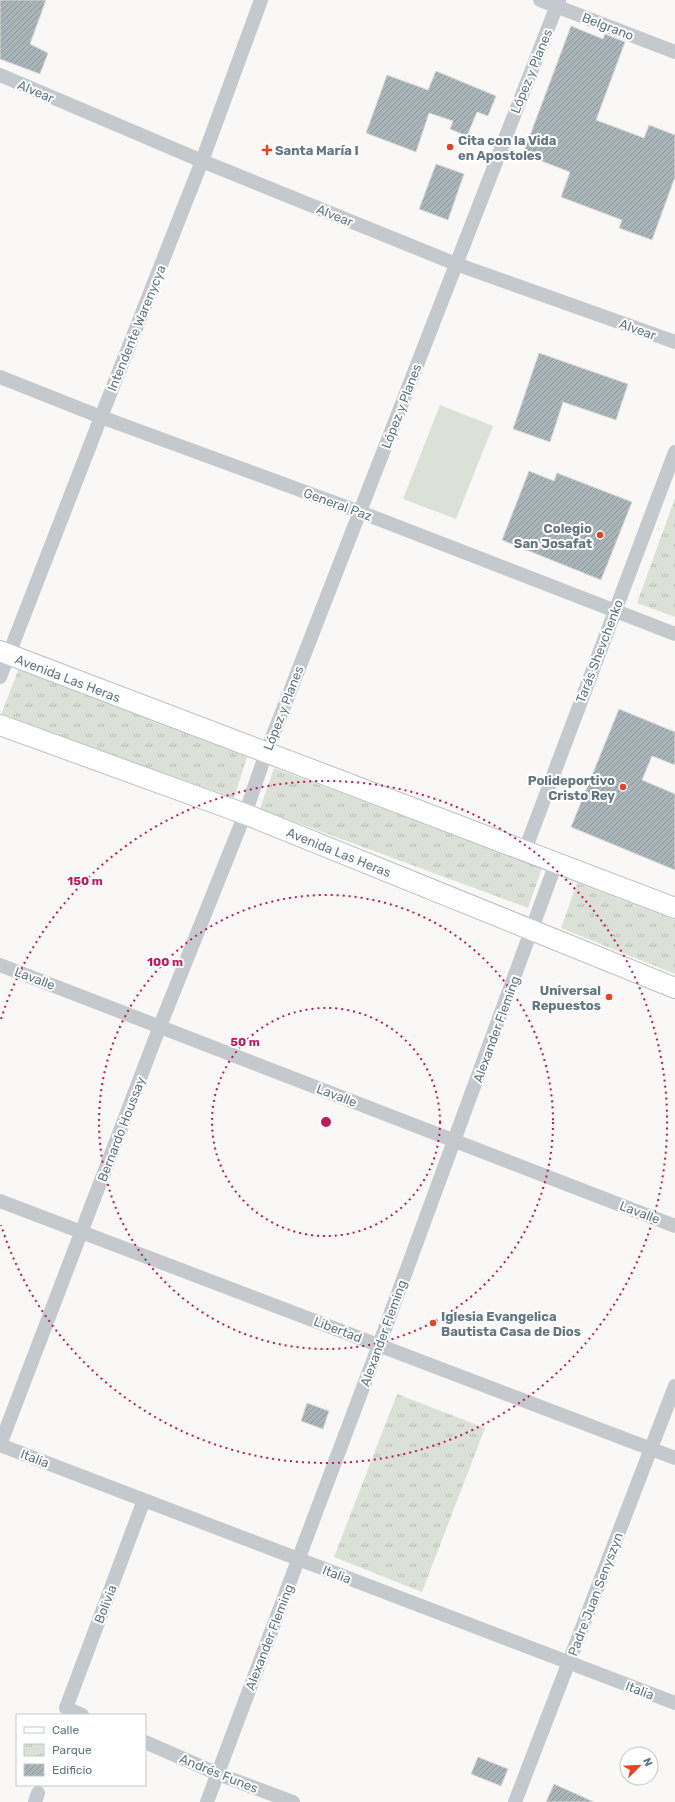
<svg xmlns="http://www.w3.org/2000/svg" width="675" height="1802" font-family="Rubik,sans-serif">
<style>
.grass{fill:#dbe1d7}
.park{fill:url(#park-tufts)}
.building{fill:url(#building-hatch);stroke:#dadad8}
.lines{fill:none;stroke-linecap:round;stroke-linejoin:round}
.secondary-casing{stroke:#b8bec2;stroke-width:22}
.street{stroke:#c3c9cc;stroke-width:14}
.secondary{stroke:#fff;stroke-width:20}
.ring{fill:none;stroke:#c2185b;stroke-width:2;stroke-dasharray:2 4}
.poi-dot{fill:#eb4023;stroke:#fff;stroke-width:1.5}
.labels{text-anchor:middle;stroke-width:4;stroke-linejoin:round;paint-order:stroke}
.street-label{font-size:13px;fill:#627782;stroke:#fff}
.poi-label{font-size:13px;font-weight:bold;fill:#627782;stroke:#fff;text-anchor:start}
.centre{fill:#c2185b;stroke:#fff;stroke-width:2}
.ring-label{font-size:12px;text-anchor:middle;font-weight:bold;fill:#c2185b;stroke:#fff;stroke-width:4;stroke-linejoin:round;paint-order:stroke}
</style>
<defs>
<pattern id="park-tufts" width="24" height="20" patternUnits="userSpaceOnUse"><rect width="24" height="20" fill="#dbe1d7"/><path d="M3 7l-1-3M5 7V3M7 7l1-3M15 17l-1-3M17 17v-4M19 17l1-3" fill="none" stroke="#b5bbb4"/></pattern>
<pattern id="building-hatch" width="6" height="6" patternUnits="userSpaceOnUse"><rect width="6" height="6" fill="#aab5b9"/><path d="M-1 1l2-2M0 6l6-6M5 7l2-2" fill="none" stroke="#8e989c"/></pattern>
</defs>
<rect width="100%" height="100%" fill="#f9f8f6"/>
<path class="grass" d="M440,405L493,426L456,519L403,499Z"/>
<path class="park" d="M675,498V617L637,603Z
M19,668L248,754L234,798L1,715Z
M274,768L542,868L528,908L260,809Z
M577,883L675,920V974L561,928Z
M397,1394L485,1428L422,1592L334,1557Z"/>
<path class="building" d="M0,0H46L30,44L48,53L40,74L0,59Z
M571,26L603,39L605,34L625,42L596,120L644,138L649,125L675,135V177L652,240L619,228L622,220L561,197L570,172L523,154Z
M436,71L496,96L488,116L477,112L467,136L450,129L453,121L429,113L416,152L366,133L387,75L428,90Z
M436,164L464,174L448,220L419,209Z
M539,353L628,384L616,420L563,402L550,442L513,429Z
M529,471L554,481L557,473L632,502L601,580L502,540Z
M619,709L675,732V765L652,756L642,780L675,794V870L571,827Z
M307,1403L329,1411L323,1429L301,1421Z
M478,1757L508,1769L501,1786L471,1774Z
M554,1784L594,1802H546Z"/>
<g class="lines">
<defs>
<path id="secondary" d="M0,651L675,908
M0,725L245,814L675,988"/>
</defs>
<use href="#secondary" class="secondary-casing"/>
<path class="street" d="M540,0L675,52
M559,0L266,753L245,814L160,1026L0,1445L675,1703
M0,75L202,161L456,264L675,342
M0,377L101,417L360,512L675,634
M0,677L101,417L202,161L261,0
M525,850L675,452
M0,965L675,1226
M0,1201L675,1458
M82,1715L66,1708L144,1500
M145,1742L218,1774L293,1802
M35,1802L38,1793
M207,1802L379,1345L556,863
M515,1802L675,1386"/>
<use href="#secondary" class="secondary"/>
</g>
<g class="ring">
<circle cx="326" cy="1122" r="114"/>
<circle cx="326" cy="1122" r="227"/>
<path d="M1 1019A341 341 0 1 1 1 1225"/>
</g>
<g class="poi-dot">
<circle cx="450" cy="147" r="4"/>
<path d="M265 144h4v4h4v4h-4v4h-4v-4h-4v-4h4z"/>
<circle cx="600" cy="535" r="4"/>
<circle cx="623" cy="787" r="4"/>
<circle cx="609" cy="997" r="4"/>
<circle cx="433" cy="1323" r="4"/>
</g>
<g class="labels">
<g class="street-label">
<text transform="translate(608 26) rotate(21)" y="5">Belgrano</text>
<text transform="translate(531 71) rotate(-68)" y="5">López y Planes</text>
<text transform="translate(36 91) rotate(23)" y="5">Alvear</text>
<text transform="translate(335 215) rotate(22)" y="5">Alvear</text>
<text transform="translate(136 328) rotate(-68)" y="5">Intendente Warenycya</text>
<text transform="translate(638 329) rotate(20)" y="5">Alvear</text>
<text transform="translate(401 406) rotate(-69)" y="5">López y Planes</text>
<text transform="translate(338 504) rotate(20)" y="5">General Paz</text>
<text transform="translate(599 651) rotate(-69)" y="5">Tarás Shevchenko</text>
<text transform="translate(68 678) rotate(21)" y="5">Avenida Las Heras</text>
<text transform="translate(283 708) rotate(-69)" y="5">López y Planes</text>
<text transform="translate(339 852) rotate(22)" y="5">Avenida Las Heras</text>
<text transform="translate(35 978) rotate(21)" y="5">Lavalle</text>
<text transform="translate(496 1029) rotate(-70)" y="5">Alexander Fleming</text>
<text transform="translate(337 1095) rotate(21)" y="5">Lavalle</text>
<text transform="translate(121 1129) rotate(-69)" y="5">Bernardo Houssay</text>
<text transform="translate(640 1212) rotate(21)" y="5">Lavalle</text>
<text transform="translate(338 1329) rotate(21)" y="5">Libertad</text>
<text transform="translate(383 1333) rotate(-70)" y="5">Alexander Fleming</text>
<text transform="translate(35 1458) rotate(21)" y="5">Italia</text>
<text transform="translate(337 1574) rotate(21)" y="5">Italia</text>
<text transform="translate(595 1594) rotate(-69)" y="5">Padre Juan Senyszyn</text>
<text transform="translate(105 1604) rotate(-69)" y="5">Bolivia</text>
<text transform="translate(269 1637) rotate(-69)" y="5">Alexander Fleming</text>
<text transform="translate(640 1690) rotate(21)" y="5">Italia</text>
<text transform="translate(219 1773) rotate(22)" y="5">Andrés Funes</text>
</g>
<g class="poi-label">
<text x="458" y="145">Cita con la Vida<tspan x="458" dy="15">en Apostoles</tspan></text>
<text x="275" y="155">Santa María I</text>
<text x="592" y="533" text-anchor="end">Colegio<tspan x="592" dy="15">San Josafat</tspan></text>
<text x="615" y="785" text-anchor="end">Polideportivo<tspan x="615" dy="15">Cristo Rey</tspan></text>
<text x="601" y="995" text-anchor="end">Universal<tspan x="601" dy="15">Repuestos</tspan></text>
<text x="441" y="1321">Iglesia Evangelica<tspan x="441" dy="15">Bautista Casa de Dios</tspan></text>
</g>
</g>
<circle cx="326" cy="1122" r="6" class="centre"/>
<g class="ring-label">
<text x="85" y="885">150 m</text>
<text x="165" y="966">100 m</text>
<text x="245" y="1046">50 m</text>
</g>
<rect x="16" y="1714" width="130" height="72" fill="#ffffff" stroke="#c0c9cd"/>
<rect x="24" y="1727" width="20" height="6" fill="#ffffff" stroke="#c0c9cd"/>
<text x="52" y="1734" font-size="12" fill="#627782">Calle</text>
<rect x="24" y="1744" width="20" height="12" fill="url(#park-tufts)" stroke="#c0c9cd"/>
<text x="52" y="1754" font-size="12" fill="#627782">Parque</text>
<rect x="24" y="1764" width="20" height="12" fill="url(#building-hatch)" stroke="#c0c9cd"/>
<text x="52" y="1774" font-size="12" fill="#627782">Edificio</text>
<g transform="translate(639 1766) rotate(66)"><circle r="19" fill="#ffffff" stroke="#c0c9cd"/>
<path d="M0-3L7 15L0 10L-7 15Z" fill="#eb4023"/>
<text y="-6" font-size="11" font-weight="bold" text-anchor="middle" fill="#627782">N</text>
</g>
</svg>
